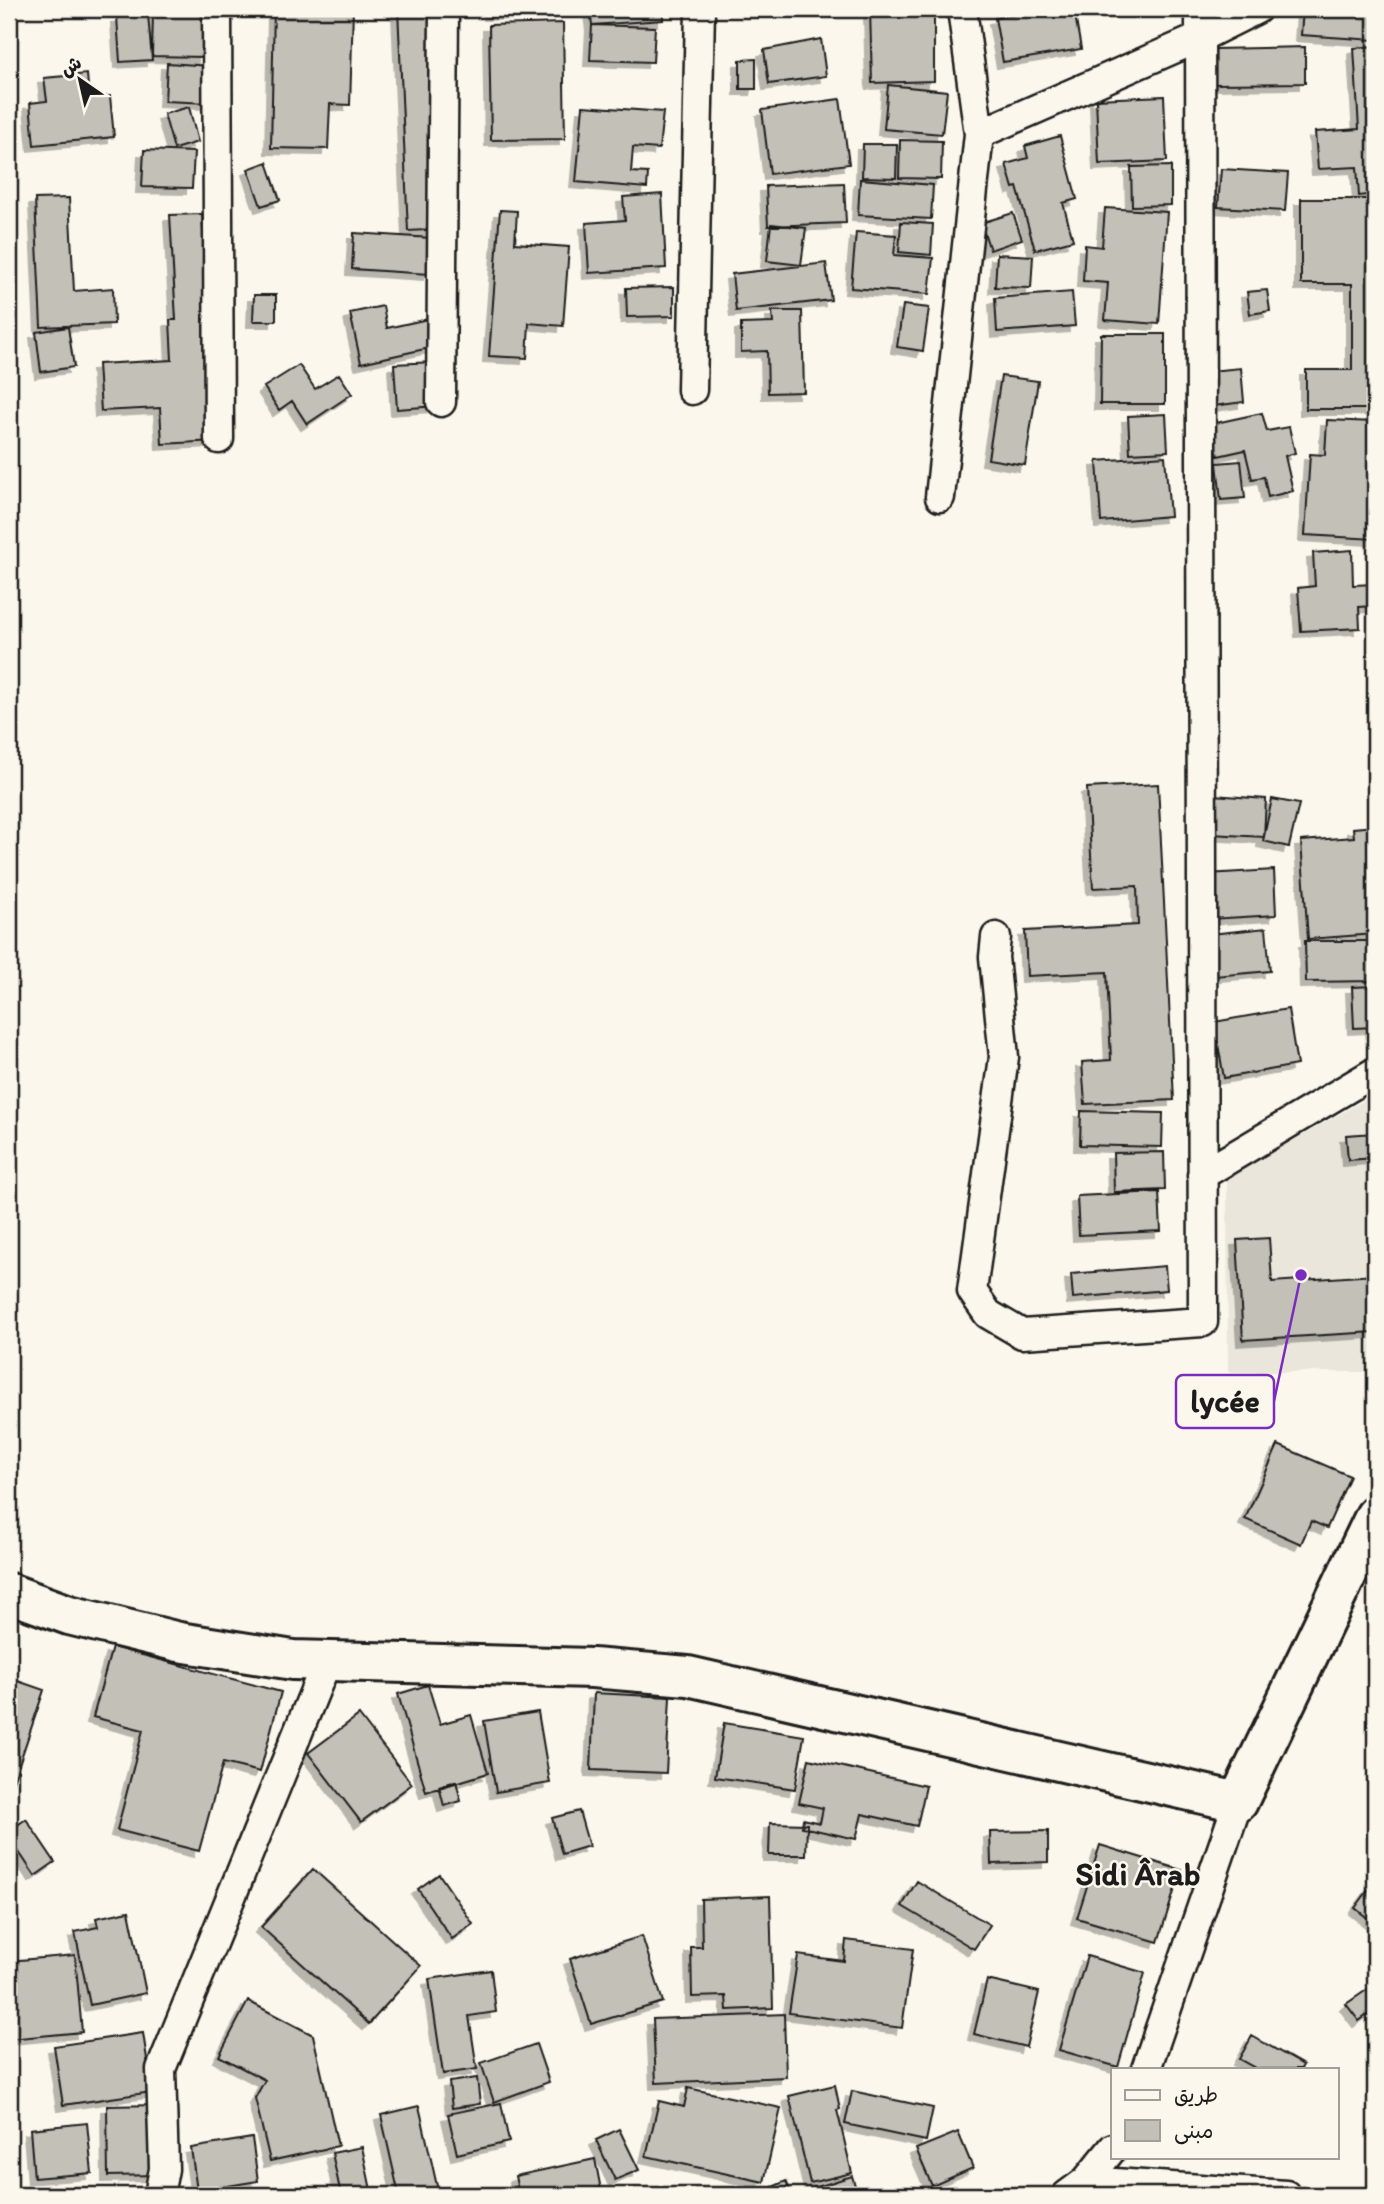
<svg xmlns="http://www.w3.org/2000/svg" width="1384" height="2204" font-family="Itim,'Playpen Sans Arabic',sans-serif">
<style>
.built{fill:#eae6dc}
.building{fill:#c3c0b8;stroke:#1c1c1c;stroke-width:2;filter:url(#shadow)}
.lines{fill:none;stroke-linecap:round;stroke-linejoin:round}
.street-casing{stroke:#1c1c1c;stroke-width:33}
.secondary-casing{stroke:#1c1c1c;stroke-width:44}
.street{stroke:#fbf7ec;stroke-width:28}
.secondary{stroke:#fbf7ec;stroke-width:38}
.labels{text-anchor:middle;stroke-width:5;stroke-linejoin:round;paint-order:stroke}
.neighbourhood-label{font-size:32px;font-weight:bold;fill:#1c1c1c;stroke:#fbf7ec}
.leader{fill:none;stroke:#7b2cbf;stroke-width:2.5}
.callout-dot{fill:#7b2cbf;stroke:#fbf7ec;stroke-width:2.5}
.callout{fill:#fbf7ec;stroke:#7b2cbf;stroke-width:2.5}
.callout-label{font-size:32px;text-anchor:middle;font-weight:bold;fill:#1c1c1c}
</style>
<defs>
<filter id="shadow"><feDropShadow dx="-6" dy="6" stdDeviation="0" flood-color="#0004"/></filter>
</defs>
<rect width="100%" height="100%" fill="#fbf7ec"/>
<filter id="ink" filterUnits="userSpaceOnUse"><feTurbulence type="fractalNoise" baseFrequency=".0143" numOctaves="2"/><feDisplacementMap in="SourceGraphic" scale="14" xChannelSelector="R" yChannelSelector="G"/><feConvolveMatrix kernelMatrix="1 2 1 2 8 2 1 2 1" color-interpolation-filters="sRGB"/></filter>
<g filter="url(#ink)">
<path class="built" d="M1375,1094V1372H1228L1227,1178Z"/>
<path class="building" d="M274,9H353L350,105L330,104L328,149L271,148Z
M398,9H435L445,229L408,231Z
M490,9H558V12L490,14Z
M590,9H663V20L592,25Z
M870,9H934V81L872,83Z
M1051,9H1074L1081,49L1003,62L995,18Z
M1303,9H1375V40L1301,35Z
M153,13L204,14V57L152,56Z
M148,15L152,60L120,62L117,17Z
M563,23L565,139L491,140L489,25Z
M592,25L655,27L653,62L590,60Z
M821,39L826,76L769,84L764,50Z
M1375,46V194L1359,196L1357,167L1318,169L1315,132L1359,129L1354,48Z
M1305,47V83L1215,84L1214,49Z
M756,59V89H740V60Z
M167,63L211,66L209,103L165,101Z
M87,74L89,98L110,96L114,137L34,145L30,103L47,101L44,78Z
M888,85L947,91L942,134L884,129Z
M1164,96L1167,161L1099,164L1096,99Z
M840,99L849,164L770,174L762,110Z
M583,106L663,112L659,149L633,147L631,172L648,173L647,188L576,182Z
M189,107L198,142L174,149L164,114Z
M1060,136L1077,199L1063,203L1073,240L1035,250L1017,187L1013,188L1006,164L1028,158L1025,146Z
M900,140L942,141L941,179L899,178Z
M863,144H897L896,178L862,177Z
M144,150L194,152L192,188L142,187Z
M267,162L280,200L261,206L248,169Z
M1171,166V205L1132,206L1131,167Z
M1221,169L1288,173L1285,211L1218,207Z
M860,179L933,185L931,219L858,215Z
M844,183L846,223L768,226L766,186Z
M662,194L666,268L589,273L586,223L625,220L623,197Z
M69,198L74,291L113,288L114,324L41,327L35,199Z
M1301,199H1375V409H1306V370H1352V284H1301Z
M1105,208L1167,212L1159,324L1105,320L1108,283L1083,281L1085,245L1102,247Z
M500,210L517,211L515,243L569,247L563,326L529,323L527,358L489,356Z
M1013,213L1022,239L990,250L981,223Z
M202,214L215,441L162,444L160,408L101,411L98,364L172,360L170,320H176L170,215Z
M901,222L933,224L931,255L899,252Z
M771,224L806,228L801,265L767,261Z
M856,232L896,235L894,255L933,258L929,294L851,288Z
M354,233L431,238L429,274L352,269Z
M997,254L1033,256L1031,288L995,287Z
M826,263L831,300L736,311L732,274Z
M674,287V316L627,317L626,288Z
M1267,290L1270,311L1250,314L1247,292Z
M1072,292L1075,326L997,332L995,298Z
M254,295H276V321H253Z
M903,305L929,308L923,351L897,347Z
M383,306L387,328L428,319L434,347L361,363L350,313Z
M772,311H802L804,392L768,393L767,351L741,352V324L773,323Z
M68,327L74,367L41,372L36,332Z
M1101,334H1165V404H1100Z
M434,362L437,406L397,409L394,364Z
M299,365L315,389L339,374L352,394L307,424L292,401L279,410L264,387Z
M1241,368L1244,402L1213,406L1210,371Z
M1001,376L1038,381L1025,465L988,459Z
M1262,413L1267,431L1289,427L1295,453L1285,456L1293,491L1268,497L1264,477L1252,479L1245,450L1218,456L1211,424Z
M1166,414L1168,451L1130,453L1128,416Z
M1327,420L1375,422V539L1305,535L1310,454L1325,455Z
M1165,456L1170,516L1101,522L1097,461Z
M1241,461L1245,498L1221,500L1217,463Z
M1352,550L1353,585L1375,584V606L1359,607L1360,628L1301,631L1298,588L1315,586L1313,553Z
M1158,784L1174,1100L1085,1104L1082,1062L1111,1060L1107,972L1027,976L1025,931L1138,925L1137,886L1093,888L1087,788Z
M1213,795L1266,799L1264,837L1211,834Z
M1272,799L1299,804L1289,847L1263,841Z
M1375,826V934L1308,939L1301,841L1354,837L1353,828Z
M1274,870L1276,915L1210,919L1207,874Z
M1266,928L1270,971L1215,976L1211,934Z
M1305,941H1375V981L1306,982Z
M1375,986V1027L1354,1028L1352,987Z
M1288,1009L1297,1065L1224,1078L1214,1022Z
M1081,1111L1163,1113L1162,1147L1080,1145Z
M1375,1133V1158L1348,1160L1346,1135Z
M1164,1152L1165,1190L1114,1192L1113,1153Z
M1159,1192L1161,1231L1079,1235L1077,1196Z
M1269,1238L1272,1282L1375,1275V1332L1243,1340L1237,1240Z
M1165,1266L1167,1290L1073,1298L1071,1274Z
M1278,1445L1350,1476L1327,1528L1311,1521L1301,1544L1245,1519Z
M112,1647L281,1692L260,1772L223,1763L199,1851L117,1830L143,1730L93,1717Z
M9,1678L44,1690L13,1782L9,1780Z
M428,1685L440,1724L471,1715L488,1773L426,1792L398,1694Z
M594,1693L670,1697L666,1773L591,1770Z
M538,1712L550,1783L496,1792L484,1721Z
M359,1715L412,1784L361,1822L308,1753Z
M724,1723L804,1736L795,1789L715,1777Z
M809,1759L926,1786L917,1826L862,1814L856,1839L802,1827L803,1819L820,1823L823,1808L799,1803Z
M456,1781L461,1801L444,1806L439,1786Z
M579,1811L589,1846L562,1854L552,1818Z
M26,1819L55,1862L35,1876L9,1837V1831Z
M770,1823L807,1824L806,1855H769Z
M1048,1831V1862L991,1864L990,1832Z
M1100,1845L1181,1870L1158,1942L1077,1918Z
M313,1869L421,1966L369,2024L261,1927Z
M439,1874L473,1924L452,1939L418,1889Z
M917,1881L990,1925L974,1949L902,1906Z
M1375,1881V1924L1355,1908Z
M770,1896L773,2008L727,2010L726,1996L692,1997L691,1947H702L701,1899Z
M129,1911L146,1993L90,2005L75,1932L98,1927L96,1918Z
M642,1936L663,2002L591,2024L570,1959Z
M846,1940L913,1949L902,2028L789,2013L798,1955L844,1961Z
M75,1955L82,2032L9,2039V1961Z
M1087,1956L1145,1973L1118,2067L1059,2050Z
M491,1970L496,2012L469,2016L477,2069L443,2074L429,1979Z
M987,1980L1039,1992L1026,2047L974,2034Z
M1374,1985L1375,2009L1359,2021L1346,2004Z
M248,2001L313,2035L338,2146L270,2161L255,2098L265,2080L219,2056Z
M784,2014L786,2077L656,2083L653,2019Z
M143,2033L152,2092L63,2105L54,2046Z
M1252,2036L1303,2065L1301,2069H1257L1239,2059Z
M536,2044L549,2082L494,2102L481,2063Z
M477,2078L480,2104L452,2108L449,2082Z
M835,2085L840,2109L837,2110L852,2173L810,2183L789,2096Z
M688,2088L781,2108L764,2182L646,2156L659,2101L684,2107Z
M852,2091L933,2108L926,2141L845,2124Z
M501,2103L509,2142L457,2154L448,2114Z
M158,2105L159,2175L108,2176L107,2106Z
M419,2106L439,2195H399L381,2115Z
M87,2123L92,2173L34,2178L30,2129Z
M619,2129L639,2170L615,2180L596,2140Z
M958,2132L973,2168L932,2186L916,2149Z
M252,2138L258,2181L197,2191L191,2148Z
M362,2147L372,2195H341L332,2153Z
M595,2159L602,2195H519L515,2176Z
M852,2176L858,2195H813L811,2189Z
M786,2181L792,2195H754Z"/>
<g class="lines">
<defs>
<path id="street" d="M217,9L219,439
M979,134L1201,37L1257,9
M692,390L700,9
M441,402L444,9
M940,497L979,134L962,9
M996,937L994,957L1004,1057L972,1291L988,1314L1022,1334L1203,1322L1200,9
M1202,1175L1375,1072
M1146,2069L1238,1802
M1086,2181L1286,2195
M159,2195L164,2169L161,2069L327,1661
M1067,2195L1086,2181L1113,2148"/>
<path id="secondary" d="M9,1593L69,1615L179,1642L293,1660L592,1668L688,1676L1238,1802L1375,1516"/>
</defs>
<use href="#street" class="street-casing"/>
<use href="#secondary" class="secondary-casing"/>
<use href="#street" class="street"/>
<use href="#secondary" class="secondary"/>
</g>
</g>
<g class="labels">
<g class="neighbourhood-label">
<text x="1138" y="1885">Sidi Ârab</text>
</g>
</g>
<path class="leader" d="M1301 1275L1274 1401"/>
<circle class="callout-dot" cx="1301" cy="1275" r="7"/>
<rect class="callout" x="1176" y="1375" width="98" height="53" rx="7"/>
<g class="callout-label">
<text x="1225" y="1412">lycée</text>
</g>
<rect width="1384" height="2204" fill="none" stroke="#fbf7ec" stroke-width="35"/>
<rect x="18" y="18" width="1349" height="2169" fill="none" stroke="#1c1c1c" stroke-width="2.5" filter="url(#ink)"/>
<rect x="1111" y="2068" width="228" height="91" fill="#fbf7ec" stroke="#a29f99" stroke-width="2"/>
<rect x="1125" y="2090" width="35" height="10" fill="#fbf7ec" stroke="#a29f99" stroke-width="2"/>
<text x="1174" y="2102" font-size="21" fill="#1c1c1c">طريق</text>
<rect x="1125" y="2120" width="35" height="21" fill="#c3c0b8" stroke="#a29f99" stroke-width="2"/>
<text x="1174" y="2138" font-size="21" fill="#1c1c1c">مبنى</text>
<g transform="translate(80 80) rotate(326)" stroke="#fbf7ec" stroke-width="5" paint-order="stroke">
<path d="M0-5L12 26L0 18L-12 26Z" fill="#1c1c1c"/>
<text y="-10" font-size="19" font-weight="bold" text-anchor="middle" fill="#1c1c1c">ش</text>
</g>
</svg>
